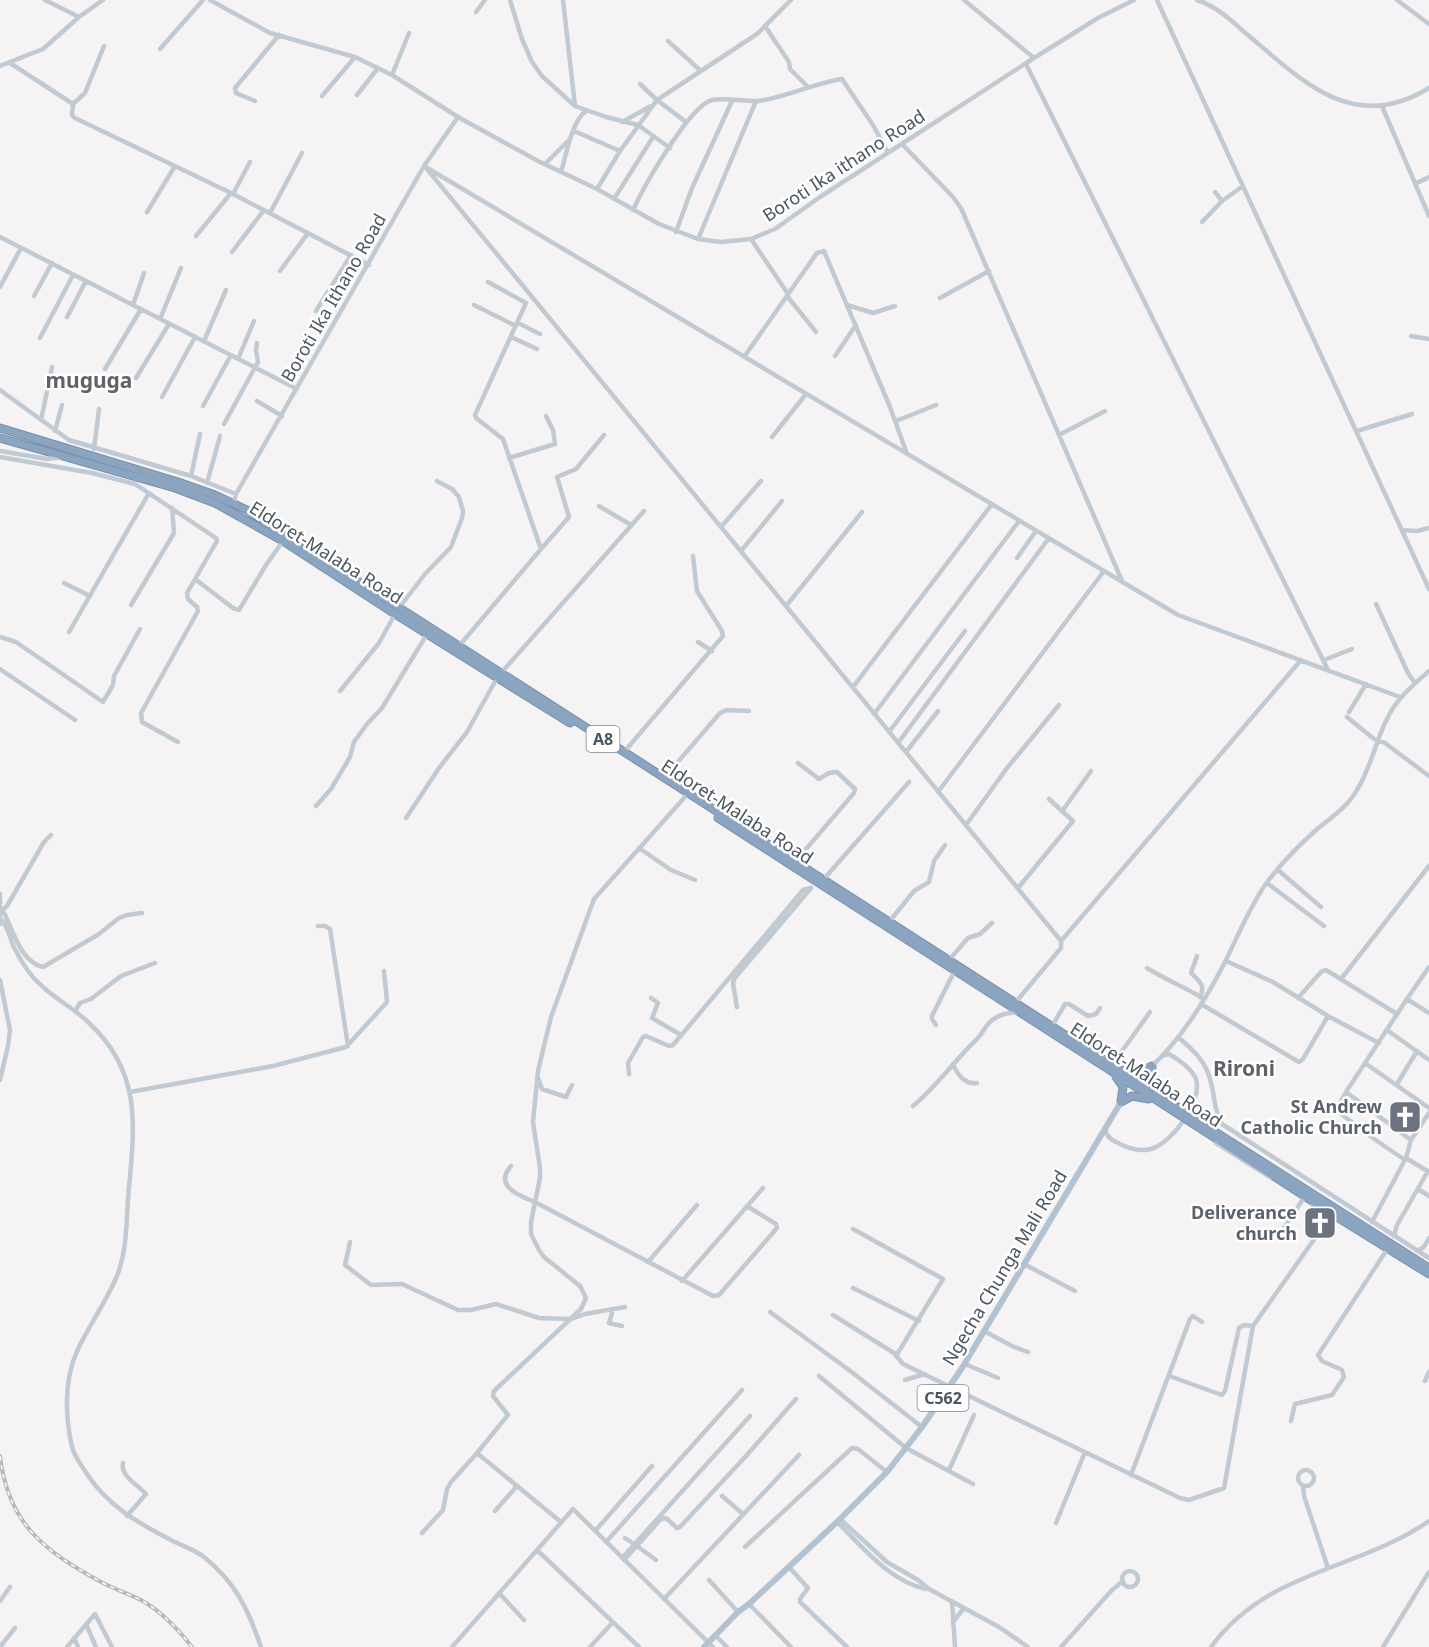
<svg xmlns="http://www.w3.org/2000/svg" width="1429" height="1647" font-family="'Noto Sans',sans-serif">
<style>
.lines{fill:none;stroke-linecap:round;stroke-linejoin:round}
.highway-casing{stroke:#7690ad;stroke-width:9}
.minor{stroke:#c1cad2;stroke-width:4.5}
.major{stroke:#b3c2d1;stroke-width:6}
.highway{stroke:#8ba5c1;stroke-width:7}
.rail-casing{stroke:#b5b8bd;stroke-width:4}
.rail{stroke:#fff;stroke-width:1.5;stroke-dasharray:4.5;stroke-linecap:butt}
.highway-bridge-casing{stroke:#7690ad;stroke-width:9;stroke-linecap:butt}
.highway-bridge{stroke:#8ba5c1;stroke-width:7}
.labels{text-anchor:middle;stroke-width:5;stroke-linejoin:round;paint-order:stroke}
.shield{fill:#fff;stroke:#808990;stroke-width:1.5}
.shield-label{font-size:16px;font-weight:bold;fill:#4a5661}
.street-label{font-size:18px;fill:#4a5661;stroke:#fff}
.worship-label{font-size:18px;font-weight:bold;fill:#5b616d;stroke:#fff;text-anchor:end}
.quarter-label{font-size:21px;font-weight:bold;fill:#5f6368;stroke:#fff}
</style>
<rect width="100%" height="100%" fill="#f5f3f3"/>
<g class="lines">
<defs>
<path id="highway" d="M0,428L178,482L215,495L247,510L1179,1108
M0,438L175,488L215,503L283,541L395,614L570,723
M718,818L1175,1112
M1152,1066L1151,1080L1158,1091
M1124,1070L1140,1072L1152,1066
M1116,1077L1123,1087L1121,1102
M1121,1102L1132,1096L1149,1099
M1195,1119L1429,1268
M1192,1123L1332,1214L1429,1274"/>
</defs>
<use href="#highway" class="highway-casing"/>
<path class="minor" d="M45,0L79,17
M210,0L270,33L355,57L392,75L458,117L538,161L597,189L659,224L698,239L721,242L751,239L775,229L820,197L1034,58L1098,18L1134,0
M510,0L522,39L532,62L542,76L575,106L606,117L638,125L670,148
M563,0L575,106
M964,0L1034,58
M1157,0L1429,589
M1197,0C1214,5 1230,19 1243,31C1300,78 1351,136 1429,88
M1397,0L1429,24
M476,12L485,0
M765,26L789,62L790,69L808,87
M668,41L701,71
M160,49L203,0
M10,63L73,104
M1026,64L1328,670
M0,66L43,49L79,17L103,0
M392,75L409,33
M640,84L657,100L686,122
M357,95L378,68
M322,96L355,57
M255,101L236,93L235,88L279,35
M73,104L72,115L75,118L231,193L369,265
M73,104L85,93L104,46
M1382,106L1429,216
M622,122L651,106
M574,131L620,151
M903,145L953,197L961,208L1122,581
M545,164L569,140
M424,166L1178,615L1400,697
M427,169L1061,941
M561,172C566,156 572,120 586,111
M1415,184L1429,177
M597,189L620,151L657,100L757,34L791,0
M1215,192L1222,201
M233,194L250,162
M614,199L653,137
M633,210C643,188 689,106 712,100C722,97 746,102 758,101C785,98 814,83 842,79L873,125L888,153
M147,212L175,166
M270,213L302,153
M1202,222L1222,201L1243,186
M676,232L692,188L732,101
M196,236L231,193
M0,237L297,389
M698,239L756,101
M751,239L788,294
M232,252L264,210
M280,271L308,233
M0,287L21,248
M34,296L52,263
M787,296L816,332
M940,298L989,271
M133,305L144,273
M474,305L516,326
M847,305L873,313L895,306
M316,311L351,255
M67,317L86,281
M160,319L181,268
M518,323L540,334
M1411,336L1429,339
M511,337L537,349
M40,338L73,275
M204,341L226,290
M835,356L856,325
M744,357L817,253L824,251L890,407L907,454
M238,359L254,321
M105,369L141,309
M136,378L169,324
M0,390L69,440L191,476L236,494
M162,397L195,337
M257,401L282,416
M203,406L231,355
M41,420L52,367
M896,421L936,405
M224,424L258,362L256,350L257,343
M55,431L62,405
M1357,431L1412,414
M1059,435L1105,411
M772,437L806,394
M94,449L99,409
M0,451L47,459L62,457
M0,457L92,473L135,484L216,538L217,541L187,593L188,599L197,607L198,611L141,713L142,722L178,742
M509,458L555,444L553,430L546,416
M191,476L200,434
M207,483L220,436
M234,503L236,494L424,166L458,117
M599,506L631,525
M721,527L761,481
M1402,530L1417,531L1429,528
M541,549L569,517L557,477L576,469L604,435
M741,551L782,501
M1017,558L1036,531
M195,579L233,608L239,610L266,565L283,541
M64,583L90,596
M1376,604L1408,673L1415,683
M131,605L174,533L172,508
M786,606L862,512
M399,608L425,574L451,547L462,518L463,511L459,497L452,489L437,481
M69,632L149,493
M0,637L16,642L103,702L113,685L114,676L140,629
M698,642L712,651
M459,646L541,549L503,439L476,418L475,415L526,303L488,282
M1324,660L1352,649
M0,669L75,720
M501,673L644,511
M853,687L992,504
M340,691L379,643L395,614
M1349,712L1366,684
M874,714L1019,521
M1347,717L1374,739L1385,743L1429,776
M889,732L965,631
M898,743L1049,538
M624,752L723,636L722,631L697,591L693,556
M906,752L938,711
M664,778L720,713L727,710L749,711
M938,792L1104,571
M316,806L331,789L350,757L354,742L367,724L382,708L427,634
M1063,810L1091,771
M406,818L439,768L467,732L497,678
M966,825L1007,768L1059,705
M639,848L671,870L695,880
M795,862L854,793L855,789L837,772L829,773L819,779L798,763
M1278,870L1321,907
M823,880L909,782
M1267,883L1324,926
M1018,888L1073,821L1049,799
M0,894V924
M1,911L7,906L44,842L51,835
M3,911C13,929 20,962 43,967L99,934L119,918L127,915L142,913
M0,919C9,925 10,942 16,951C23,965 31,977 43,987C57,1000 75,1009 89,1023C141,1071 135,1124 129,1187C126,1218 128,1248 117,1276C106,1302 90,1324 78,1349C64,1379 65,1415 72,1447C74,1456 82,1466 87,1474C108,1506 138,1523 171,1540C182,1546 194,1549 204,1557C236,1583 248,1609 261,1647
M889,922L914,891L929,882L934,861L945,845
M318,926H325L330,929L348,1046
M1197,956L1191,973C1199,981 1206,985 1200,997
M949,960L968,938L980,934L992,923
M1226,961L1273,982L1328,1016L1379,1043
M1147,968C1166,980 1185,987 1204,999
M1341,979L1429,866
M0,980L10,1030L8,1046L0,1080
M651,998L658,1003L652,1018L681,1035
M1298,998L1321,972L1326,970L1397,1014
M1407,999L1429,967
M1015,1003L1061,948V941L1301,660
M1201,1004L1299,1062L1303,1059L1328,1016
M737,1007L733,984L734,979L811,888
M75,1011L80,1003L91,999L121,976L155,963
M936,1025L932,1019V1016L955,970
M1052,1026L1065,1004H1069L1088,1016L1096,1014L1100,1008
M1387,1030L1429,1060
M1178,1037C1193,1050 1207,1062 1211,1083C1215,1097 1214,1111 1222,1124L1429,1258
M1365,1063L1429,1108
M953,1064C957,1074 965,1085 977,1083
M1112,1065L1150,1012
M1152,1066C1184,1036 1208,996 1227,958C1239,933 1250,907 1265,885C1279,866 1297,847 1315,831C1330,818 1347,808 1357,790C1371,768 1375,742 1387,719C1396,699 1413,685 1429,671
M629,1074L628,1063L643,1037L646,1036L669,1046L673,1045L803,890L811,888
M538,1078L542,1089L566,1097L572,1085
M1397,1084L1417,1051
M130,1092L273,1066L346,1047L387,1002L384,971
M1346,1092L1336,1110L1377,1141L1405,1160
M913,1106C937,1086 955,1060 977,1039C983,1033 985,1026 991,1021C999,1014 1008,1013 1018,1012
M1105,1129C1107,1138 1112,1140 1120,1144C1130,1149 1140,1152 1151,1149C1172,1143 1203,1101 1196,1079C1192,1069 1178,1059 1169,1054L1165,1055
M1411,1140L1346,1092L1407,999L1429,1013
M1216,1143L1270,1177
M1406,1158L1429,1172
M511,1166C493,1186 520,1196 535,1202L713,1296L719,1295L777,1228L776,1224L747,1206
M1418,1189L1429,1196
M1312,1205L1330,1217
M1372,1222L1406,1158L1411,1140L1429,1113
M853,1229L943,1279L896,1356
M1289,1233L1284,1228L1303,1199
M1394,1236L1397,1225L1428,1171
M350,1242L345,1265L371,1285L402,1284L458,1310H471L496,1304L539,1318L571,1319L585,1314L625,1307
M1417,1251L1424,1247L1429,1238
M648,1262L697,1205
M1024,1264L1075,1291
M682,1281L763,1188
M853,1288L919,1321
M611,1310L612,1313L609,1323L622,1326
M770,1312L849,1370L922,1427
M833,1315L894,1353L903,1364L1180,1498L1189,1500L1224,1488L1253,1326L1332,1214
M984,1331L1014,1347L1028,1352
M965,1364L998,1378
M819,1376L906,1448L973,1484
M1172,1377L1222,1395L1225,1391L1239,1328L1244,1325L1253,1326
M905,1380L925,1374
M1425,1381L1429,1372
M1291,1421L1295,1404L1332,1395L1344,1377L1342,1370L1322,1361L1318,1355L1388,1248
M123,1463C120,1476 138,1485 146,1494L127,1516
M949,1470L974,1415
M1298 1478a8 8 0 1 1 16 0a8 8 0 1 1-16 0Z
M1131,1475L1190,1319L1193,1316L1202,1322
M1303,1485L1304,1496L1328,1568
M722,1496L743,1514
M495,1511L517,1486
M840,1519L887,1562L918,1580L929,1589L999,1627L1028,1647
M561,1522L477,1453L508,1415L493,1396L494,1391L581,1309L586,1298L580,1286L544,1257L539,1250L531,1234V1222L540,1178V1168L533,1122L538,1071L551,1017L594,899L685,797
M837,1522C863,1547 889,1581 926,1589
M1056,1523L1085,1452
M595,1531L652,1466
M422,1533L443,1510L447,1489L451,1482L477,1453
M625,1538L634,1544
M606,1542L742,1390
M637,1546L656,1560
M745,1547L852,1448L858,1449L887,1472
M537,1550L639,1647
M622,1558L750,1416
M624,1560L661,1519L666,1518L677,1528L680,1527L746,1456L796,1399
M789,1567L808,1588L800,1599V1602L847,1647
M1122 1579a8 8 0 1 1 16 0a8 8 0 1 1-16 0Z
M709,1580L738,1612
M499,1593L524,1620
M664,1599L799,1455
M0,1601L10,1587
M952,1601L955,1647
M749,1604L791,1647
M953,1622L964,1608
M86,1624L96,1647
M716,1636L727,1647
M74,1638L78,1647
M0,1647L15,1628
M67,1647L95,1614L112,1647
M452,1647L573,1509L713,1647
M590,1647L613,1622
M1061,1647L1112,1590L1123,1581
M1211,1647C1267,1570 1357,1571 1429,1521
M1383,1647L1429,1572"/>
<path class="major" d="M704,1647L738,1612L749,1604L837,1522L887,1472L922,1427L962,1368L1121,1102"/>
<use href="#highway" class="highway"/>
<defs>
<path id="rail" d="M0,1456C8,1525 46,1552 103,1583C115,1589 128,1594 141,1600C161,1611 178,1629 192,1647"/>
</defs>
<use href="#rail" class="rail-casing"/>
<use href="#rail" class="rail"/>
<defs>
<path id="highway-bridge" d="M1179,1108L1195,1119
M1175,1112L1192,1123"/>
</defs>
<use href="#highway-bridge" class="highway-bridge-casing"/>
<use href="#highway-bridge" class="highway-bridge"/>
</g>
<defs>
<symbol id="church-square" viewBox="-11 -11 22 22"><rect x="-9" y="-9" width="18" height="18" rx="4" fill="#6b7280" stroke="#fff"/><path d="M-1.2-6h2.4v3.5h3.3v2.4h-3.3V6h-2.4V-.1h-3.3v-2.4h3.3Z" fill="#fff"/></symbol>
</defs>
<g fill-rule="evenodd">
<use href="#church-square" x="1386" y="1098" width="38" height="38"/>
<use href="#church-square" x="1301" y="1204" width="38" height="38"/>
</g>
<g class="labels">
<g class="shield">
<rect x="586.5" y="726" width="33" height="26" rx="4.5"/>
<rect x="917.5" y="1385" width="51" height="26" rx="4.5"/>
</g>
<g class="shield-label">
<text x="603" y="745">A8</text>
<text x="943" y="1404">C562</text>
</g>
<g class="street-label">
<text transform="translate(844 166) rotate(-33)" y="6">Boroti Ika ithano Road</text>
<text transform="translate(334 298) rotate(-60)" y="6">Boroti Ika Ithano Road</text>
<text transform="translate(326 553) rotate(32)" y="6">Eldoret-Malaba Road</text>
<text transform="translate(737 812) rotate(33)" y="6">Eldoret-Malaba Road</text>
<text transform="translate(1146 1075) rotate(33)" y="6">Eldoret-Malaba Road</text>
<text transform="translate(1005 1268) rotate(-59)" y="6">Ngecha Chunga Mali Road</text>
</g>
<g class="worship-label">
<text x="1382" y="1113">St Andrew<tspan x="1382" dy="21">Catholic Church</tspan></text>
<text x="1297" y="1219">Deliverance<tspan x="1297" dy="21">church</tspan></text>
</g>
<g class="quarter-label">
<text x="89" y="388">muguga</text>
<text x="1244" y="1076">Rironi</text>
</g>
</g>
</svg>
